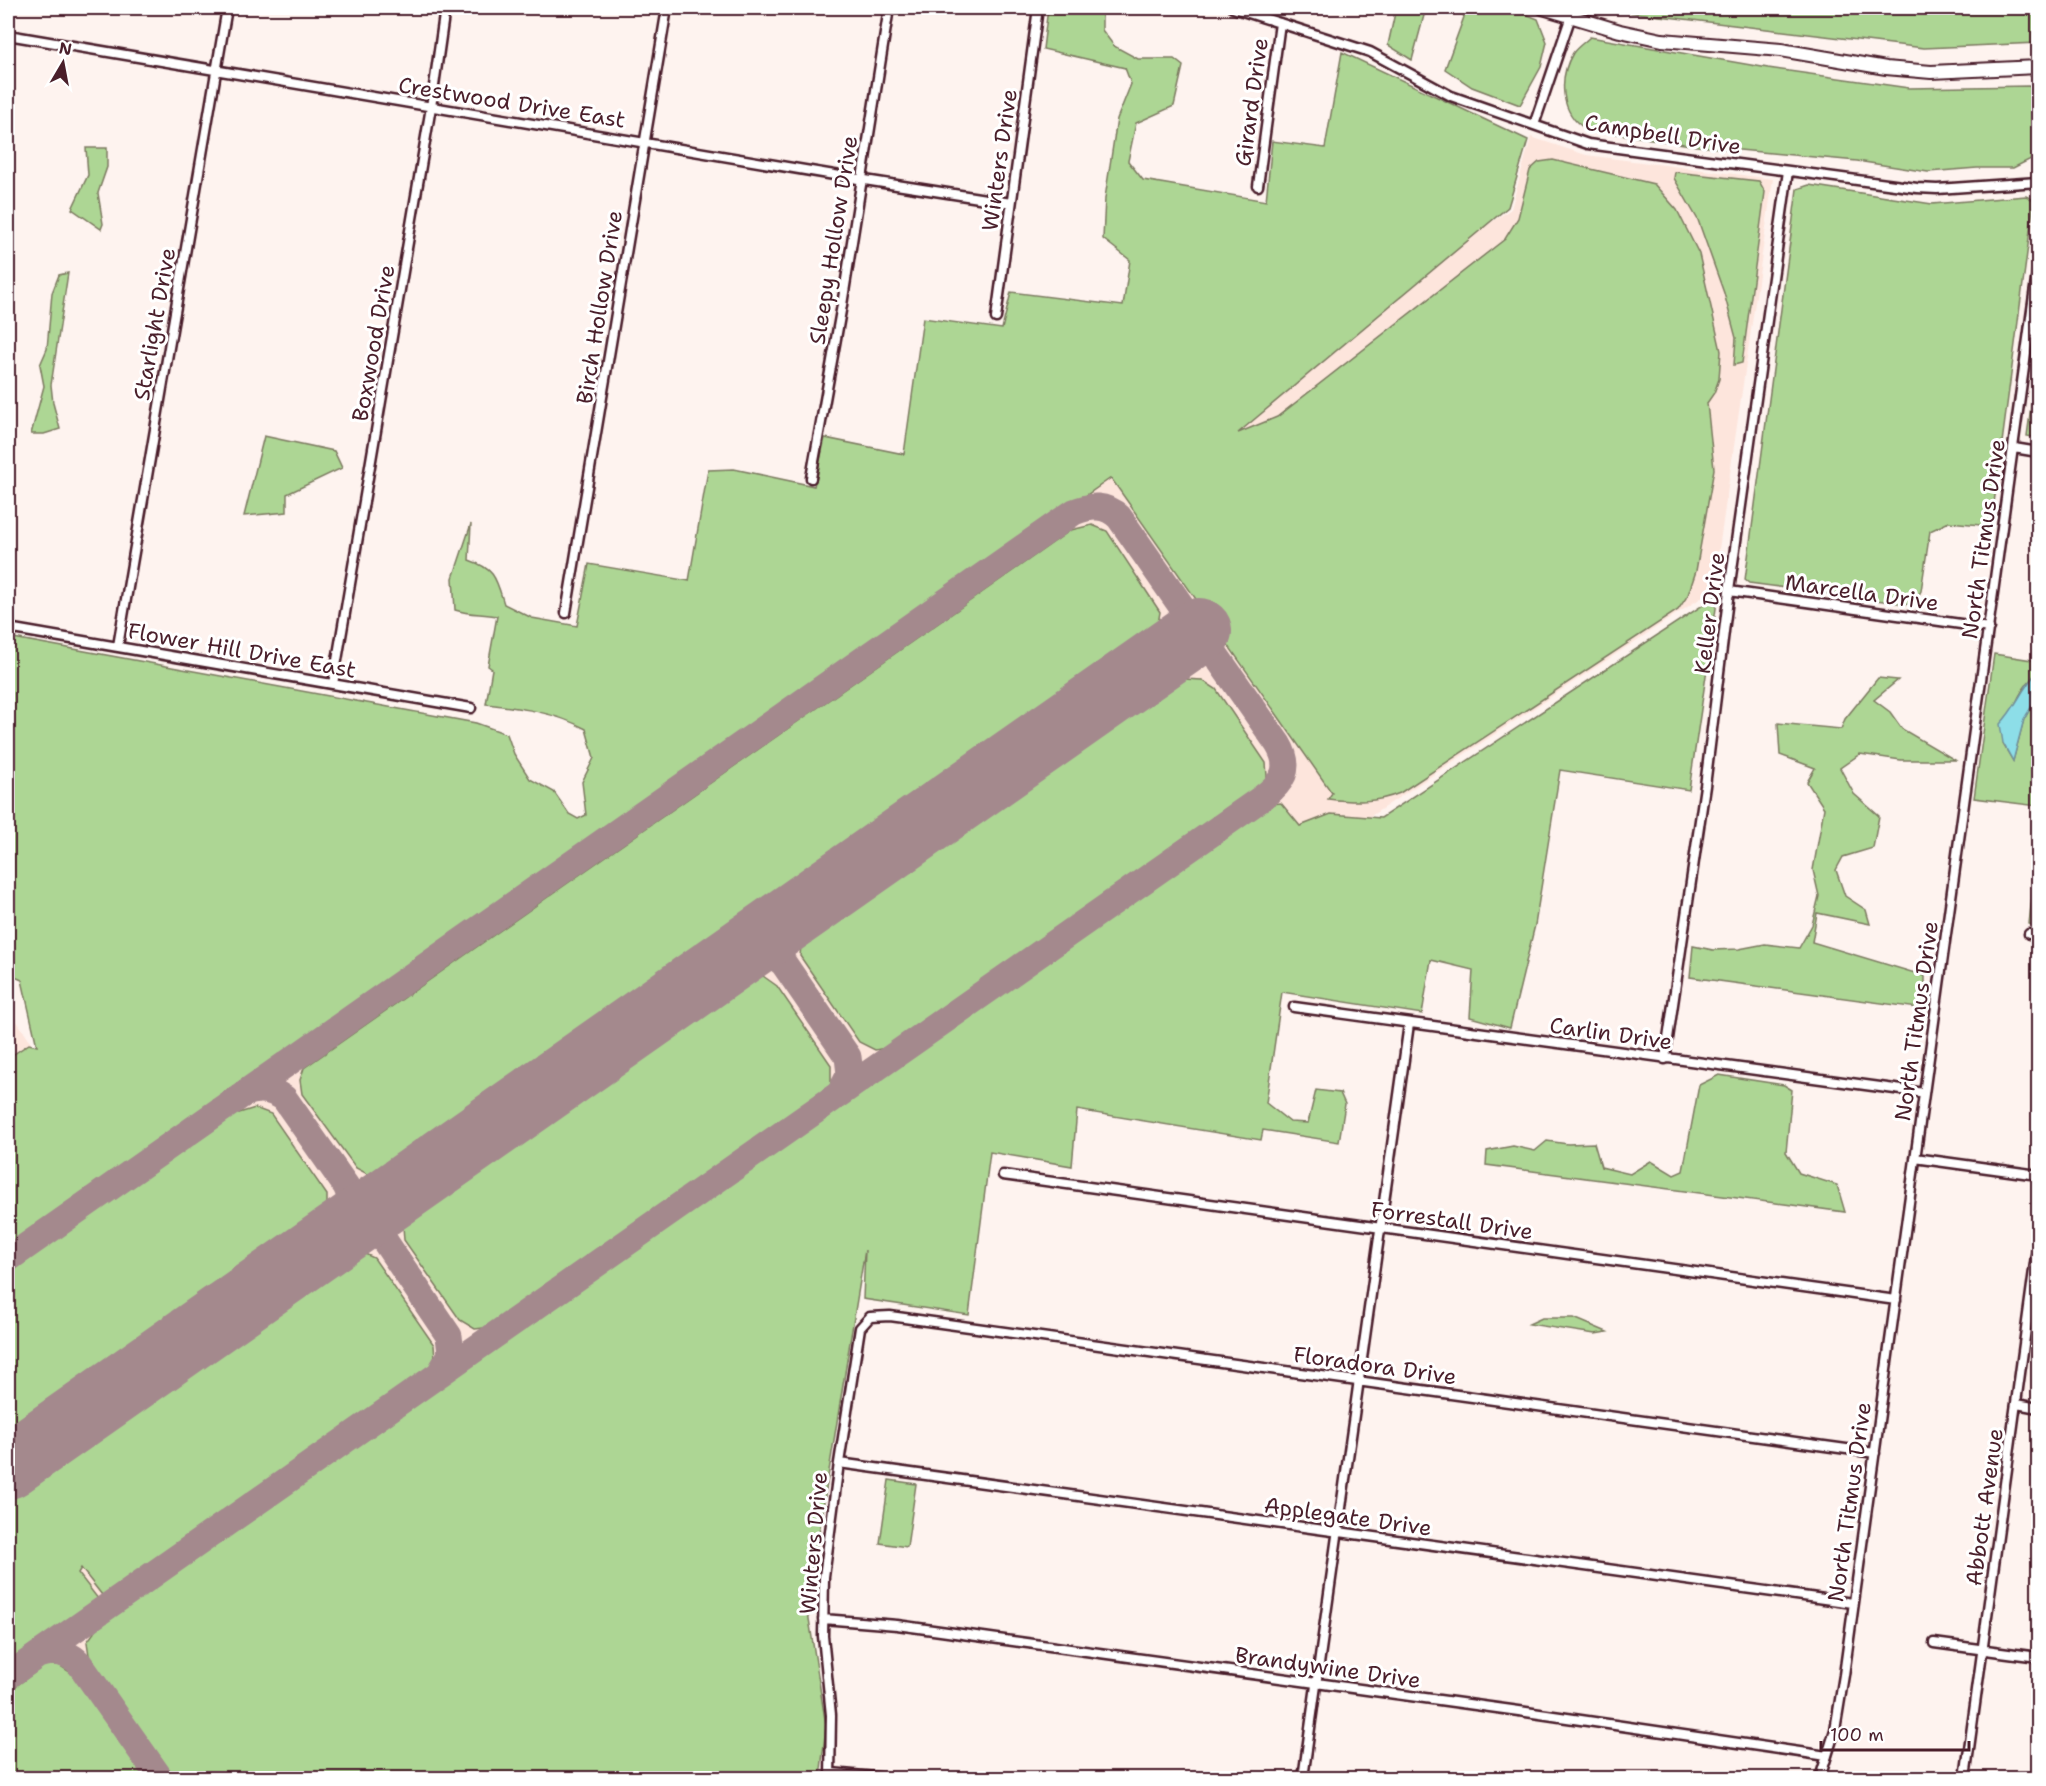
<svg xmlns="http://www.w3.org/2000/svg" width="2046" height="1786" font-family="'Shantell Sans',sans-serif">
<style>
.built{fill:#fde5dc}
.green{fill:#add694;stroke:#7c7a60;stroke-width:1.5;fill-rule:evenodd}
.water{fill:#8ddee8;stroke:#72929c;stroke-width:1.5}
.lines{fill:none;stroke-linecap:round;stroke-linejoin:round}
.taxiway{stroke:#a4898d;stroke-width:27}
.runway{stroke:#a4898d;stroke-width:66}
.street-casing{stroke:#4a1f2b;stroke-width:13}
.secondary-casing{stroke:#4a1f2b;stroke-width:16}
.street{stroke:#fff;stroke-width:8}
.secondary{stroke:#fff;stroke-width:12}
.labels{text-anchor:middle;stroke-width:6;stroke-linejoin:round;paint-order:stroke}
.street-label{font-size:22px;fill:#4a1f2b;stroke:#fff}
</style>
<rect width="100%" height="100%" fill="#fef3ef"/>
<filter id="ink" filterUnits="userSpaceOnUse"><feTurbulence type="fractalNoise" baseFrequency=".0167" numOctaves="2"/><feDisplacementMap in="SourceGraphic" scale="12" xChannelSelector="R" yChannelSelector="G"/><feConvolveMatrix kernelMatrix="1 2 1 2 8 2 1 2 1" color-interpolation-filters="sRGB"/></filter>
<g filter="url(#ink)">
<path class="built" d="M1531,137L1586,155L1773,179L1713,590L416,1447L396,1778H8V1014L10,1013L13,1015L57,1083L274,1035L1511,209Z"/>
<path class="green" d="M1048,8H1102V30L1114,46L1138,59H1174L1183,66L1174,106L1136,123L1128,161L1143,180L1266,201L1272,141L1325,148L1342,52L1528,140L1508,207L1238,433L1277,417L1505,239L1518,218L1530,170L1539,162L1553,160L1654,184L1677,210L1699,254L1721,351L1719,379L1714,393L1707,403L1714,469L1696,571L1688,595L1678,610L1400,793C1376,803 1354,802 1328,799L1332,793L1111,478L604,833L600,831L591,836L590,843L8,1249V1058L29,1044L37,1046L22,980L8,974V637L476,723L507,734L514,754L530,779L554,792L569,814L578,819L586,815L582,782L594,758L586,729C554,712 522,708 486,704L492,669L488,666L497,616C482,613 470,615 455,610L453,578L471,524L469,560C495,569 496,578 504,604L532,618L577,626L589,564L689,581L708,470L734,469L814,486L825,438L904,454L923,318L1002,329L1011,292L1123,306L1130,260L1103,239L1105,198L1117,119L1131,84L1125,68L1043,49Z
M1396,8H1426L1412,60L1388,45Z
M1459,8H1511L1538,19L1547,42L1541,67L1520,105L1472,87L1445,69L1464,17Z
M1609,8H2038V43L1924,48L1618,11Z
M1590,37L1768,68L1909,88L2029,86L2038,95V144L2031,159L2013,168H1977L1928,172L1857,161L1697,146L1586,129C1560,114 1558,78 1573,53C1577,47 1585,42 1590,37Z
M86,148H107V167L98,193L103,224L101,229L72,209L88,175Z
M1675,172L1759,181L1765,192L1742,363L1734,365L1736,338L1724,293L1698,220L1674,178Z
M1809,185L1932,204L2026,196L2034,200L1991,526L1949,522L1930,531L1921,591L1913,605L1749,583L1745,580L1797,189Z
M68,273L51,385L53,403L60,429L44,434H31L44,386L40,365L47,349L52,293L59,275Z
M2038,355V438L2027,436Z
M264,436L334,451L342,468L287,494V512L244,516Z
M1092,525L1107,531L1160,612L1157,630L1145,645L391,1171L373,1177L356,1168L302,1094L300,1080L304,1068L1071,530Z
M1718,595L1689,790L1560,770L1535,925L1510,1028L1470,1017L1473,970L1431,960L1422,1014L1282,992L1266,1103L1290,1122L1308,1123L1316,1090L1340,1093L1345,1104L1339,1142L1263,1130L1261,1140L1077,1110L1072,1166L990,1152L969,1315L863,1299L865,1250L807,1606L826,1726L820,1778H172L90,1662L87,1642L98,1627L1272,804L1281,803L1300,826L1331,814L1381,818Z
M1994,654L2038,661V806L1974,798ZM2034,676L2038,696L2024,719L2013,761L2003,744C2010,718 2015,695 2034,676Z
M1878,678L1898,680L1874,700L1890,712L1902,729L1955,760H1901L1860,754L1840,768L1854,794L1879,816L1873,848L1843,857L1836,870L1845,896L1866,910L1870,924L1817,913L1812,942L1925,976V1009L1690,977L1693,946L1713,950L1739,949L1765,944L1799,948L1812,925L1819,896L1813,870L1824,808L1807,782L1815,768L1780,755L1778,723L1841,729L1845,719Z
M1184,679L1202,680L1216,689L1266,763L1267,776L1260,790L891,1047L875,1050L859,1042L800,956L801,945L811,932L1164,683Z
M2034,878L2038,879V926L2029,924Z
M763,976L777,986L831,1065V1084L823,1095L492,1327L475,1329L460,1320L404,1240L403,1226L410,1213L743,979Z
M1719,1075L1784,1085L1792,1090L1786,1152L1799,1173L1837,1185L1845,1212L1486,1165L1487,1151L1513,1146L1535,1151L1547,1141L1568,1144L1594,1143L1601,1167L1630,1174L1651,1161L1674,1175L1683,1171L1699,1085Z
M255,1108L271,1114L327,1195V1210L316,1222L8,1441V1273L236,1114Z
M365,1254L374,1258L434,1345L435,1359L429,1370L108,1597L102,1595L81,1568L78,1573L99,1600L8,1665V1496L345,1257Z
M1542,1318H1574L1607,1332L1595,1334L1529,1324Z
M889,1480L916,1484L907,1547L880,1543Z
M45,1665H59L73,1674L146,1778H8V1692Z"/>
<path class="water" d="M2034,676L2038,696L2024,719L2013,761L2003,743L2000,724C2015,709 2020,692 2034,676Z"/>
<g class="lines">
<path class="taxiway" d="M738,954C756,949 770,950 784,964L848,1057L850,1074L840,1093
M784,964C773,946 780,931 792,916
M244,1094C258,1087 271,1089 284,1098L346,1186C355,1205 350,1217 339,1234
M391,1197C382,1213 376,1225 386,1243L449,1336L451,1354L440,1373
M8,1259L1074,512C1091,505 1105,504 1119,517L1278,744C1293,769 1282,783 1262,798L8,1676
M38,1655C53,1650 67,1651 79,1663L160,1778"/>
<path class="runway" d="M8,1466L1199,631"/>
<defs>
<path id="street" d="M1233,8L1370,52L1451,96L1588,144L1917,188L1937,189L2038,182
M8,35L852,178L1011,203
M1534,125L1571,16
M1258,186L1280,23
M996,318L1038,8
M2014,448L2038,452
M811,478L842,305L889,8
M1729,591L1989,628
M566,613L667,8
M8,628L471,708
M118,646L227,8
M333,684L431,107L445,8
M2029,934L2038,935
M1294,1007L1924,1093
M1665,1059L1705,786L1729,591L1788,171
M1915,1158L2038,1175
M1003,1175L1896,1300
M2017,1404L2038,1408
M839,1463L1853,1603
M823,1619L897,1625L1526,1712L1827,1756
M1934,1643L2038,1657
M831,1773L887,1778
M830,1778L831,1715L823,1636L824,1577L839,1463L860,1328L870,1317L890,1316L1875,1453
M1303,1778L1409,1024
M1820,1778L1835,1730L1844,1675L2038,266
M1965,1778L2038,1241"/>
<path id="secondary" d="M1543,8L1620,31L1662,40L1781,50L1886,68L1931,72L2038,67"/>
</defs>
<use href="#street" class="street-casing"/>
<use href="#secondary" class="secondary-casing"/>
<use href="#street" class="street"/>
<use href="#secondary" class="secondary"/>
</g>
</g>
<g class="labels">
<g class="street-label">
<text transform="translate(512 102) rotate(9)" y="8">Crestwood Drive East</text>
<text transform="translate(1251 102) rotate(-82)" y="8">Girard Drive</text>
<text transform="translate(1663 134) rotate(9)" y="8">Campbell Drive</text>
<text transform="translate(999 160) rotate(-82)" y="8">Winters Drive</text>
<text transform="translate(833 240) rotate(-81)" y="8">Sleepy Hollow Drive</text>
<text transform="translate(599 307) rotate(-81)" y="8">Birch Hollow Drive</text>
<text transform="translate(154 324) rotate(-80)" y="8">Starlight Drive</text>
<text transform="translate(373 343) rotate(-80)" y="8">Boxwood Drive</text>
<text transform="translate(1983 539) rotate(-82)" y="8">North Titmus Drive</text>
<text transform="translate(1862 592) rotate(8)" y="8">Marcella Drive</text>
<text transform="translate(1709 613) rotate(-83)" y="8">Keller Drive</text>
<text transform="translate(242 650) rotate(10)" y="8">Flower Hill Drive East</text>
<text transform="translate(1916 1021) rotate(-82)" y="8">North Titmus Drive</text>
<text transform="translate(1611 1033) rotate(8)" y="8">Carlin Drive</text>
<text transform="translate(1452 1220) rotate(8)" y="8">Forrestall Drive</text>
<text transform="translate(1375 1365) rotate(8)" y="8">Floradora Drive</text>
<text transform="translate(1849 1502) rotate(-82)" y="8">North Titmus Drive</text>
<text transform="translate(1984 1507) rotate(-82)" y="8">Abbott Avenue</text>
<text transform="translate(1348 1516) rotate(8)" y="8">Applegate Drive</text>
<text transform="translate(813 1543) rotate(-85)" y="8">Winters Drive</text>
<text transform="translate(1328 1667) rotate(8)" y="8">Brandywine Drive</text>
</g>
</g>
<rect width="2046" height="1786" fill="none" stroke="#fff" stroke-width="30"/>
<rect x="15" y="15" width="2016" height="1756" fill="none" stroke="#4a1f2b" stroke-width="2" filter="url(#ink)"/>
<g transform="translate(63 63) rotate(10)" stroke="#ffffff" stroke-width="4.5" paint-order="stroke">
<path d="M0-4.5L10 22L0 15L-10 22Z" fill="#4a1f2b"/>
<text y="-9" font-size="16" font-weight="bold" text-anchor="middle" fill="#4a1f2b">N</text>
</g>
<path d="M1821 1741v9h148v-9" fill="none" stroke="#4a1f2b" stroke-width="3"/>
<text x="1830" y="1741" font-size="18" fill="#4a1f2b" stroke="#ffffff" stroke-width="4.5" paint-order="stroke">100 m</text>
</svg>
